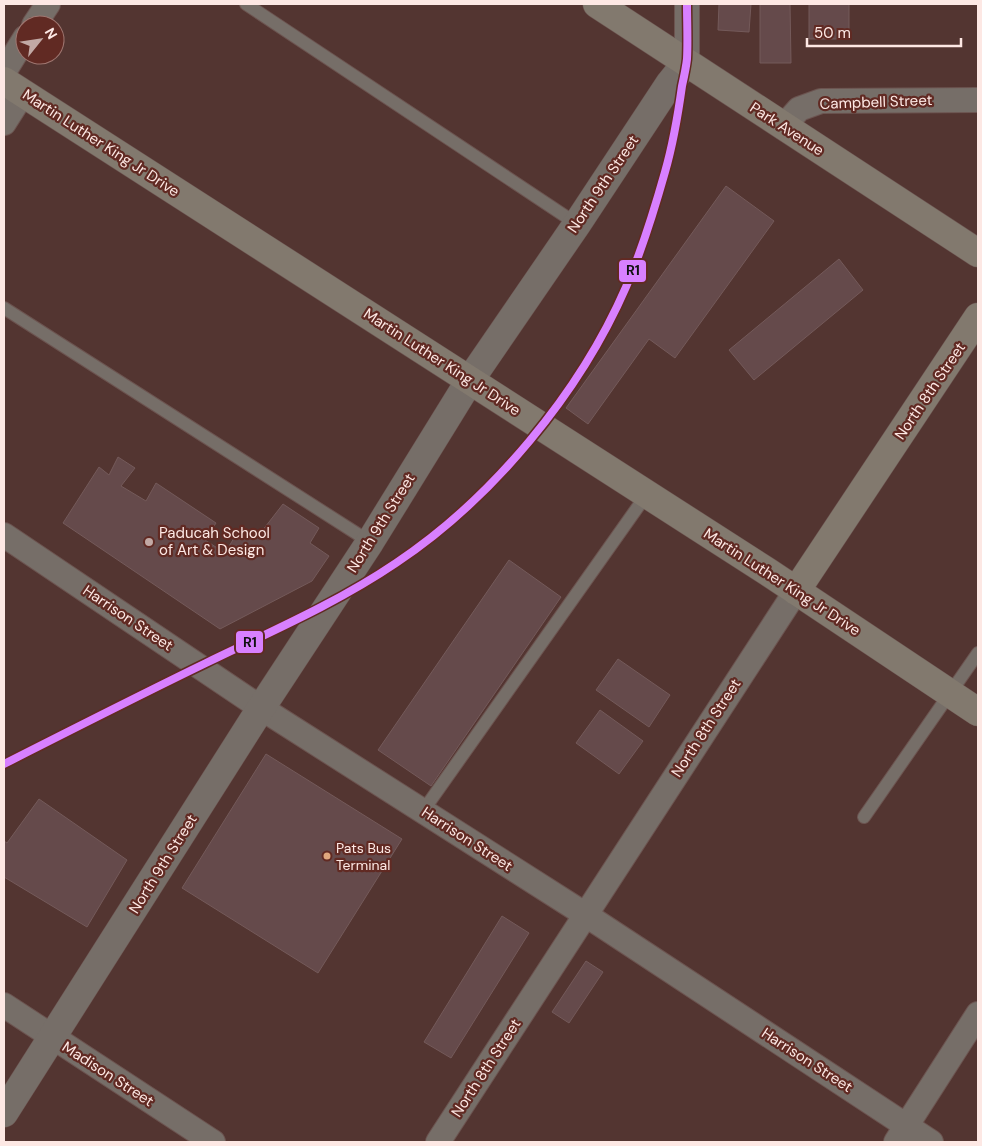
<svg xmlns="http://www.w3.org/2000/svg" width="982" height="1146" font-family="'DM Sans',sans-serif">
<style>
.building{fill:#654a4b;stroke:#745a5a}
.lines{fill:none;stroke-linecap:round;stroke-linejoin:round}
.service-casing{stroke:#6c5450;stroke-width:14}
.minor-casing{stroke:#6c5450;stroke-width:26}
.tertiary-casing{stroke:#6c5450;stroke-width:29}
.primary-casing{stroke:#6c5450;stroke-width:29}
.service{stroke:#766e68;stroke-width:12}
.minor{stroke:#766e68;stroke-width:24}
.tertiary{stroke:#766e68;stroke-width:28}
.primary{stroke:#82796e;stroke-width:28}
.rail-1-casing{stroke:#612a23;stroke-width:11}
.rail-1{stroke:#d880ff;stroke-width:8}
.poi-dot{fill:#c2a9a5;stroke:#612a23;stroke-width:2}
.bus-dot{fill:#dfa77e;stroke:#612a23;stroke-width:2}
.labels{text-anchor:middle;stroke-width:4.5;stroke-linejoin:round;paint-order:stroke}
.bus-label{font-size:14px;fill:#fde8e4;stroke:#612a23;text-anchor:start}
.street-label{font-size:15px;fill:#fde8e4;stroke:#612a23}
.poi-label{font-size:15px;fill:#fde8e4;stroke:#612a23;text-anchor:start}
.line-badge{stroke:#612a23;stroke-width:2}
.pale-badge-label{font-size:14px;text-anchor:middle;font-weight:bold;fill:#111}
</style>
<rect width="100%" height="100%" fill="#533531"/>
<path class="building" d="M719,4H751L749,32L718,30Z
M760,4H790L791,63H760Z
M809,4H849V39H809Z
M726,186L774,221L675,358L649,339L588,424L566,408Z
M839,259L863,290L754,380L729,350Z
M118,457L135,468L121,486L146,501L156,483L216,523L205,540L225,553L240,528L255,540L283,504L319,528L310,543L329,556L312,581L220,629L63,523L99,467L109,475Z
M509,560L561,597L431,786L378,750Z
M618,659L670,695L649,727L596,690Z
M600,710L643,741L619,774L576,743Z
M266,754L402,839L318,973L182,888Z
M39,799L127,860L87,927L4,877V841L7,843Z
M502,916L529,933L451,1058L424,1042Z
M586,961L603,972L569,1023L552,1012Z"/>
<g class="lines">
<defs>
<path id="service" d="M246,4L577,224
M4,308L370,542
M423,811L647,494
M864,817L978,653"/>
<path id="minor" d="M34,25L48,4
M687,62V4
M4,72L25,38
M4,123L23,93
M783,127L799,109L821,101L978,100
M4,535L261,708L586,915L931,1142
M4,1005L213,1142
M438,1142L796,591
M896,1142L978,1014"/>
<path id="tertiary" d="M4,1113L261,708L370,542L470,380L577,224L670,83L687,62"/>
<path id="primary" d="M597,4L978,253
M4,81L768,572L978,712
M796,591L978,317"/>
</defs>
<use href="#service" class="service-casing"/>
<use href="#minor" class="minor-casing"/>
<use href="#tertiary" class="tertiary-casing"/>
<use href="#primary" class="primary-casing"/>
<use href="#service" class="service"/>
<use href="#minor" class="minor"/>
<use href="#tertiary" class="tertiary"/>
<use href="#primary" class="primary"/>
<defs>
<path id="rail-1" d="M4,764C71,730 138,696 206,663C270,632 337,603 396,563C492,499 580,393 626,287C642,250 654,211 665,172C673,144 678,115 682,86C684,77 686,68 687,59C688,41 687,22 687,4"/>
</defs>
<use href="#rail-1" class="rail-1-casing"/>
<use href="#rail-1" class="rail-1"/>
</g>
<circle class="poi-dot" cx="149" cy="542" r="5"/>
<circle class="bus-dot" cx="327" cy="856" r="4.5"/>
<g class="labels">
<g class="bus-label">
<text x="336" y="853">Pats Bus<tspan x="336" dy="17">Terminal</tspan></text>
</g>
<g class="street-label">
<text transform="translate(876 102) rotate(-2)" y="5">Campbell Street</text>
<text transform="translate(787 129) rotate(33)" y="5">Park Avenue</text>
<text transform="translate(101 143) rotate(33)" y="5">Martin Luther King Jr Drive</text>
<text transform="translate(603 184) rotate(-56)" y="5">North 9th Street</text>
<text transform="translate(442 362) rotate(33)" y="5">Martin Luther King Jr Drive</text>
<text transform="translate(930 391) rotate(-56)" y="5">North 8th Street</text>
<text transform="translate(381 523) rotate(-58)" y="5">North 9th Street</text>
<text transform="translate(782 582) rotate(33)" y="5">Martin Luther King Jr Drive</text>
<text transform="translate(128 618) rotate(34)" y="5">Harrison Street</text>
<text transform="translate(706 728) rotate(-57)" y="5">North 8th Street</text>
<text transform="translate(467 839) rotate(33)" y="5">Harrison Street</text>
<text transform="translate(163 864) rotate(-58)" y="5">North 9th Street</text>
<text transform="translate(807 1060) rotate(33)" y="5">Harrison Street</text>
<text transform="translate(486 1068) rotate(-57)" y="5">North 8th Street</text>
<text transform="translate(108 1074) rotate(33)" y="5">Madison Street</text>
</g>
<g class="poi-label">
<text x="159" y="538">Paducah School<tspan x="159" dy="17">of Art &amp; Design</tspan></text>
</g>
</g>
<g class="line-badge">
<rect x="618" y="259" width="29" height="24" rx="5" fill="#d880ff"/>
<rect x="235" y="630" width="29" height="24" rx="5" fill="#d880ff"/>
</g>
<g class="pale-badge-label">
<text x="633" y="275">R1</text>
<text x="250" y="647">R1</text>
</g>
<rect width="982" height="1146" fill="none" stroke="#fde8e4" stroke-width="10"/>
<g transform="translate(40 40) rotate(60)"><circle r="24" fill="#612a23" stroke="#9f7670"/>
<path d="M0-4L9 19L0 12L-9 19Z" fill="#c2a9a5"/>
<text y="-8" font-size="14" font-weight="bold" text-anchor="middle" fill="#fde8e4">N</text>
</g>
<path d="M807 38v8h154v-8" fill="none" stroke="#fde8e4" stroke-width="2.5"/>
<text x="814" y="38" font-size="15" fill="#fde8e4" stroke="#612a23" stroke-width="4" paint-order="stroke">50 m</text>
</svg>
